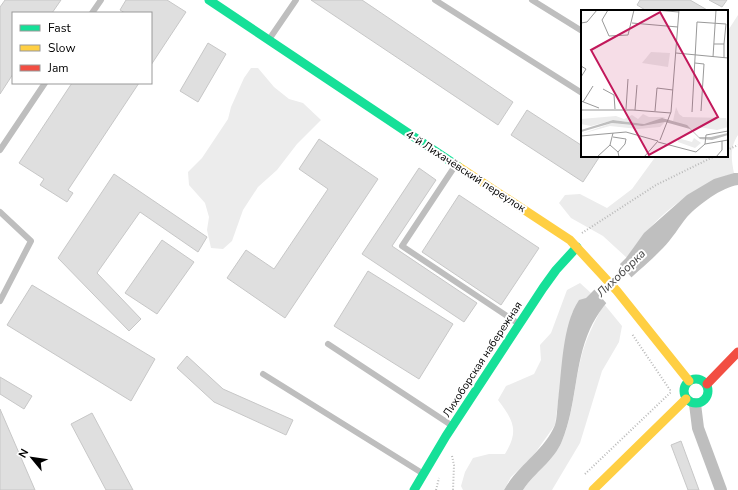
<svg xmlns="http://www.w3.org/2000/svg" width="738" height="490" font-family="'Nunito Sans',sans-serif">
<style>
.green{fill:#ececec}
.water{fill:#bfbfbf}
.pier{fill:#fff}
.building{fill:#dfdfdf;stroke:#c7c7c7}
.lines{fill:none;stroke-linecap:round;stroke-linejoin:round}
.path{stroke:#b9b9b9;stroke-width:2;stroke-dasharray:1 2;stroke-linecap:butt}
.lane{stroke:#bebebe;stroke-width:6}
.street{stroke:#bebebe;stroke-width:12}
.fast{stroke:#16e098;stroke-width:9}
.slow{stroke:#ffcf43;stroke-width:9}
.jam{stroke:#f24e42;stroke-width:9}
.labels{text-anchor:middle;stroke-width:4;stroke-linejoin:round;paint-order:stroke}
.street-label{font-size:11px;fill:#000;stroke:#fff}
.water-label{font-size:12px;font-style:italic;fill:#444;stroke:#fff}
.inset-road{fill:none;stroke:#999;stroke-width:1}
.view{fill:#c2185b;fill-opacity:0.15;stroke:#c2185b;stroke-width:2}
.inset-edge{fill:none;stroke:#000;stroke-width:2}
</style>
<rect width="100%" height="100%" fill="#fff"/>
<path class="green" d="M738,15V135C730,147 731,159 734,173C691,187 650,220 627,258L603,236L571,218L559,203L565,195L580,194L607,208L632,189L656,156H727V32Z
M251,68H258L274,87L289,99L303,103L321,120L297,144L277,170L258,187L243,210L232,241L223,249L211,248L207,230L209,217L205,203L189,185L188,172L202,158L228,119L231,107L244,78Z
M580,283L591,293L572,313L565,347L555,425L533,456L511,477L504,490H463L461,486L465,472L473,458L489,454H505C519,431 514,421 498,400L506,386L534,374L541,360L540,345L551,333L567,290Z
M604,304L622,326L619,342L602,371L580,443L552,490H523C535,472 554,461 562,441C574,413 574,383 582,354C587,336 595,321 604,304Z"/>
<path class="water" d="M734,173H738V185C722,187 698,205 687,217C679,227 672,239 663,248C637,275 607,293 590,329C574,364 577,405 562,441C554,461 535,472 523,490H504C517,466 544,451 555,425C557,418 557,409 558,401C562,371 562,325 579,300L586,298L626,258L644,233L687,195L714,179Z"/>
<path class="pier" d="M619,263L632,278L607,304L593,288Z"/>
<path class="building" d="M5,0H61L52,13H13V74L0,94V7Z
M126,0H167L186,12L151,65V13H125L120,10Z
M311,0H362L513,102L498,125Z
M640,0H690L709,11H647L637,5Z
M709,0H727L722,7Z
M208,43L226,54L198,102L180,91Z
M72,83H139L68,190L73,193L67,202L40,185L44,179L19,163Z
M527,110L581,145L582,143V156H600L583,182L511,135Z
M319,139L378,179L285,318L227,278L246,250L274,269L328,189L299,169Z
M419,168L436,180L392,246L477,303L464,322L362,254Z
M114,174L207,237L198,252L140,212L97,273L141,319L129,331L58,258Z
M459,195L539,248L501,305L422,252Z
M162,240L194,262L157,314L125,293Z
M368,271L453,324L419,379L334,326Z
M32,285L155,359L131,401L7,325Z
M187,356L223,389L293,420L286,435L214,402L177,368Z
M0,377L32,396L24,409L0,394Z
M0,409L35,490H0Z
M92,413L133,490H106L71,424Z
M681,441L699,490H688L671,445Z"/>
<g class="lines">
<path class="path" d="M727,150L738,145
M582,233L656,185L715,156
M452,456L454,465L453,490
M585,474L670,393V390L632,334
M436,490L439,478"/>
<path class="lane" d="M435,0L582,93
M532,0L582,31
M92,13L101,0
M270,38L296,0
M0,150L45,83
M455,166L402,246L519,324
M0,212L31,241L0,301
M328,344L451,425
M263,374L422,473"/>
<path class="street" d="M695,404L698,428L721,490"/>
<path class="fast" d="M209,0L459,167
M684 391a12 12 0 1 1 24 0a12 12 0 1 1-24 0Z
M414,490L446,436L543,288L556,270L577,247"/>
<path class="slow" d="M459,167L570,240L617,291L689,381
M593,490L686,399"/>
<path class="jam" d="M707,384L738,352"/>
</g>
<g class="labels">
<g class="street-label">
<text transform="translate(466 171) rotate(33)" y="4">4-й Лихачёвский переулок</text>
<text transform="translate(482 359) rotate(-57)" y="4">Лихоборская набережная</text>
</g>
<g class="water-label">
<text transform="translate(621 273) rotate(-44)" y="4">Лихоборка</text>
</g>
</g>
<g transform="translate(581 10)">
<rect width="147" height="147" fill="#fff"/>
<path d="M70,42L89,43L87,57L61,53ZM95,97L98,104L102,107L145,108L147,117L136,120L117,117L113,120L92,111ZM62,104L68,107H85L63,114L33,110L10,116L0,114V109L35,106L43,109L51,105L57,109ZM75,112H84L79,117L57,119L29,116L0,124L31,113L58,116ZM97,128L111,132L113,128L120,133L114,138L97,132Z" fill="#ececec"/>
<path d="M81,108L106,115L118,127H130L147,123V125L131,130L119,129L109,119L84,112L61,116L31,113L0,122V120L32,110L63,114Z" fill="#bfbfbf"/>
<path class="inset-road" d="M27,0L21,10L28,26L47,25L53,0M73,0L98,2M0,13L6,12L16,0M51,13L97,17M133,34H143V48M95,43L147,48M132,47L135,0M114,53L123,54L120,101M0,56L5,59L0,67M22,79L33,85L34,99M0,91L18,98M2,92L12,76M45,99L47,69M0,100H52L90,103M54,100L56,75M74,101L76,78L92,80M111,102L116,12L145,14L143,34M0,126L45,122L77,131M32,127L45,129L44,134L37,142M79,130L90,102L98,0M77,132L115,142M124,134L125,125L147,121M29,135L32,123M115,142L124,134L147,130M16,147L29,135L37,142L38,147M63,147L77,131M135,147L141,140V131"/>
<path class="view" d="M79,2L137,107L68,145L10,40Z"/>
<rect width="147" height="147" class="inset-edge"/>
</g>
<rect x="12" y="12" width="140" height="72" fill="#ffffff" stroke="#999999"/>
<rect x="20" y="25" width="20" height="6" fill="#16e098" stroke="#999999"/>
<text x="48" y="32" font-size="12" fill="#000000">Fast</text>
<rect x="20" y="45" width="20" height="6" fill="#ffcf43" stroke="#999999"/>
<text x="48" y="52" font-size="12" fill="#000000">Slow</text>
<rect x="20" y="65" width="20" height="6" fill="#f24e42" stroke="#999999"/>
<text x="48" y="72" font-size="12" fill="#000000">Jam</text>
<g transform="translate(32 458) rotate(299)" stroke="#ffffff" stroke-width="3" paint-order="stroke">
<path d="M0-3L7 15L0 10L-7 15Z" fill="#000000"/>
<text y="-6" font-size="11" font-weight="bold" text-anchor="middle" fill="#000000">N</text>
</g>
</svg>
